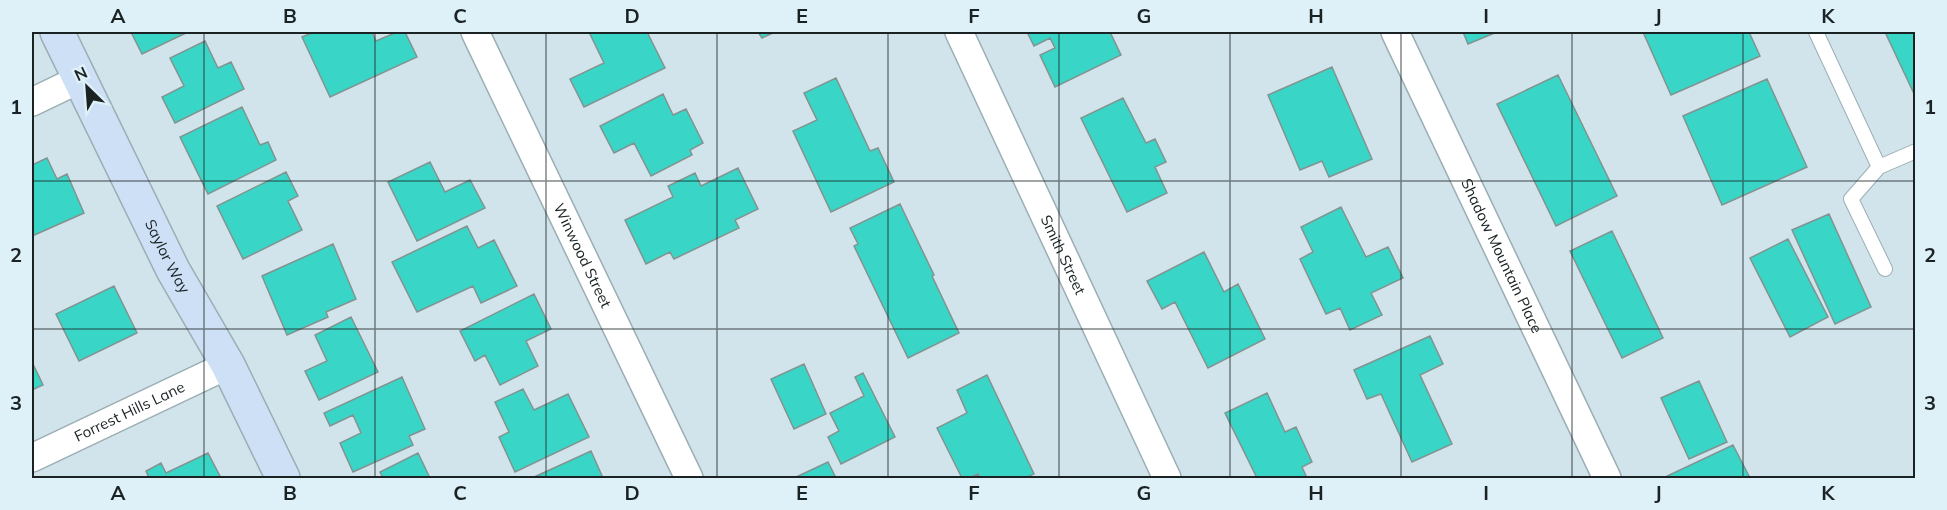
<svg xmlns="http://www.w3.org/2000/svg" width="1947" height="510" font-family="Mulish,sans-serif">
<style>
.building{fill:#39d5c6;stroke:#819491;stroke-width:1.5}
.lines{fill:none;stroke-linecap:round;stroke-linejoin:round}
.lane-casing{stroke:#9baeb4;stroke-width:16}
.street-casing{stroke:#9baeb4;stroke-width:30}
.secondary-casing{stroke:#9baeb4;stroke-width:36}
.lane{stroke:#fff;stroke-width:14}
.street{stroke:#fff;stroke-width:27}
.secondary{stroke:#cee0f5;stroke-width:33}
.grid{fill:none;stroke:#1b2224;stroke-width:1.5;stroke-opacity:0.55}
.labels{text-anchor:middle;stroke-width:4.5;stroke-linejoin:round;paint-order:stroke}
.street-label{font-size:15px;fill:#1b2224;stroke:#def1f8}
.neatline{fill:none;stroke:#1b2224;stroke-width:2}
.grid-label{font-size:20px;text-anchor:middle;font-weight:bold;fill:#1b2224}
</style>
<rect width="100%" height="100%" fill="#d1e4eb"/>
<path class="building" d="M131,32H188L142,54Z
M314,32H372L376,41L397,32H405L417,57L330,97L302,37Z
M589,32H647L665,68L584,107L570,79L604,63Z
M758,32H775L762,38Z
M1027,32H1110L1121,55L1055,87L1040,55L1055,48L1050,38L1034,46Z
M1463,32H1497L1468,44Z
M1643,32H1749L1760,56L1671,95Z
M1885,32H1916V98Z
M205,41L218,68L231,62L244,89L175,123L162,97L184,86L170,58Z
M1332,67L1372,159L1329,177L1322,161L1300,170L1268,95Z
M1558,75L1617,196L1556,226L1497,104Z
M836,78L870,151L878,148L894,182L831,212L793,131L817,120L804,93Z
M1767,79L1807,167L1722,205L1683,116Z
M663,94L673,115L686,109L703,143L690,150L692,155L651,176L634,143L614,153L600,126Z
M1123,98L1146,143L1155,139L1166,162L1155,167L1167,193L1127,212L1081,118Z
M242,107L260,145L268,142L276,160L208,194L180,137Z
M47,158L57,179L67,174L84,213L32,236V165Z
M430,162L445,192L470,180L485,208L417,241L388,182Z
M738,168L758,209L735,220L739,228L674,259L670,252L646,264L625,220L673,197L668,186L695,173L701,186Z
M286,172L298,196L288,201L302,230L243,259L217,206Z
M900,204L934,275L932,276L959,333L908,358L854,246L858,244L850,228Z
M1341,207L1366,257L1388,247L1403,278L1371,293L1382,315L1350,330L1340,308L1326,314L1300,259L1313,252L1301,227Z
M1829,214L1871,307L1835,324L1792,230Z
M467,226L478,248L494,240L517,286L481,303L473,286L417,312L392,262Z
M1612,231L1663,338L1622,358L1570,251Z
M1788,239L1828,317L1790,337L1750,258Z
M333,244L356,299L326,312L328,317L287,335L262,276Z
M1204,252L1224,292L1238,284L1265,339L1208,368L1175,302L1162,309L1147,281Z
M114,286L137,333L79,361L56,314Z
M534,294L551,329L526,341L538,366L500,385L485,355L475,361L460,331Z
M351,317L378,372L319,400L305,371L327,361L315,335Z
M1430,336L1443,364L1420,375L1452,444L1412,462L1381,394L1367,399L1354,370Z
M32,362L43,385L32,390Z
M804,364L826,414L794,429L771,379Z
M863,373L895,437L841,464L828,437L839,431L830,413L864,396L855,377Z
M987,375L1034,474L1025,478H980L978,474L969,478H962L937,428L967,413L957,390Z
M402,377L425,429L409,436L413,445L353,472L340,443L361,433L353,415L330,426L324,413Z
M1699,381L1727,442L1689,459L1661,398Z
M523,389L534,410L568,394L589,437L515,472L499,437L509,432L495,402Z
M1267,393L1285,432L1296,427L1312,462L1302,467L1307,478H1257L1225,413Z
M1733,445L1750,478H1668L1667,476Z
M591,451L603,478H532Z
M208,453L221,478H149L146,471L161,463L166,473Z
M418,453L430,478H383L380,472Z
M828,462L836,478H794Z"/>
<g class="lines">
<defs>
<path id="lane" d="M1816,32L1879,167L1916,151
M1879,167L1851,199L1885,269"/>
<g id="street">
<path id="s1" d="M475,32L689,478"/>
<path id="s2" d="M959,32L1167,478"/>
<path id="s3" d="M1395,32L1607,478"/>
<path d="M32,102L80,79"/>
<path id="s4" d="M32,458L228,365"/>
</g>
<g id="secondary">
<path id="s5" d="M57,32L173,270L228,365L283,478"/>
</g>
</defs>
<use href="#lane" class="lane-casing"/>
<use href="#street" class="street-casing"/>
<use href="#secondary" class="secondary-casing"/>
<use href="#lane" class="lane"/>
<use href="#street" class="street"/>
<use href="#secondary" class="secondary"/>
</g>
<path class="grid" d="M204,32V478M375,32V478M546,32V478M717,32V478M888,32V478M1059,32V478M1230,32V478M1401,32V478M1572,32V478M1743,32V478M32,181H1916M32,329H1916"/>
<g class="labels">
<g class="street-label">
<text dy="5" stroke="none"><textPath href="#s1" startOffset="248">Winwood Street</textPath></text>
<text dy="5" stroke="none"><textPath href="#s2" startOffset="246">Smith Street</textPath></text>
<text dy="5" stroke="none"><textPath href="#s3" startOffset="248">Shadow Mountain Place</textPath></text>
<text dy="5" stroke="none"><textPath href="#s5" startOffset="250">Saylor Way</textPath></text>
<text dy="5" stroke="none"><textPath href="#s4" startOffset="108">Forrest Hills Lane</textPath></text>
</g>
</g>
<rect width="1947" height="510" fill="none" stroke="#def1f8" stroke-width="66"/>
<g transform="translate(87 87) rotate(335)" stroke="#def1f8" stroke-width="4.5" paint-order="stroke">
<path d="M0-4.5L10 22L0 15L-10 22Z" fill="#1b2224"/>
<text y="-9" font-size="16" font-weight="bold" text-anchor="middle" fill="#1b2224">N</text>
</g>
<rect x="33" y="33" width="1881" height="444" class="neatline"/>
<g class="grid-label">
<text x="118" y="23">A</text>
<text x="290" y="23">B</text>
<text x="460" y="23">C</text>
<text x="632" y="23">D</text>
<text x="802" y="23">E</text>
<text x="974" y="23">F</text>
<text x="1144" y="23">G</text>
<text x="1316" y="23">H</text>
<text x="1486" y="23">I</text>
<text x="1658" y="23">J</text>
<text x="1828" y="23">K</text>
<text x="16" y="114">1</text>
<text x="1930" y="114">1</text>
<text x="16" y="262">2</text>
<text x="1930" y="262">2</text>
<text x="16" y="410">3</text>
<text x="1930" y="410">3</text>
<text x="118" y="500">A</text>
<text x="290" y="500">B</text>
<text x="460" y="500">C</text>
<text x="632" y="500">D</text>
<text x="802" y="500">E</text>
<text x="974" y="500">F</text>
<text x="1144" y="500">G</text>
<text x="1316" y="500">H</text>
<text x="1486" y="500">I</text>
<text x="1658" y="500">J</text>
<text x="1828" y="500">K</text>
</g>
</svg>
